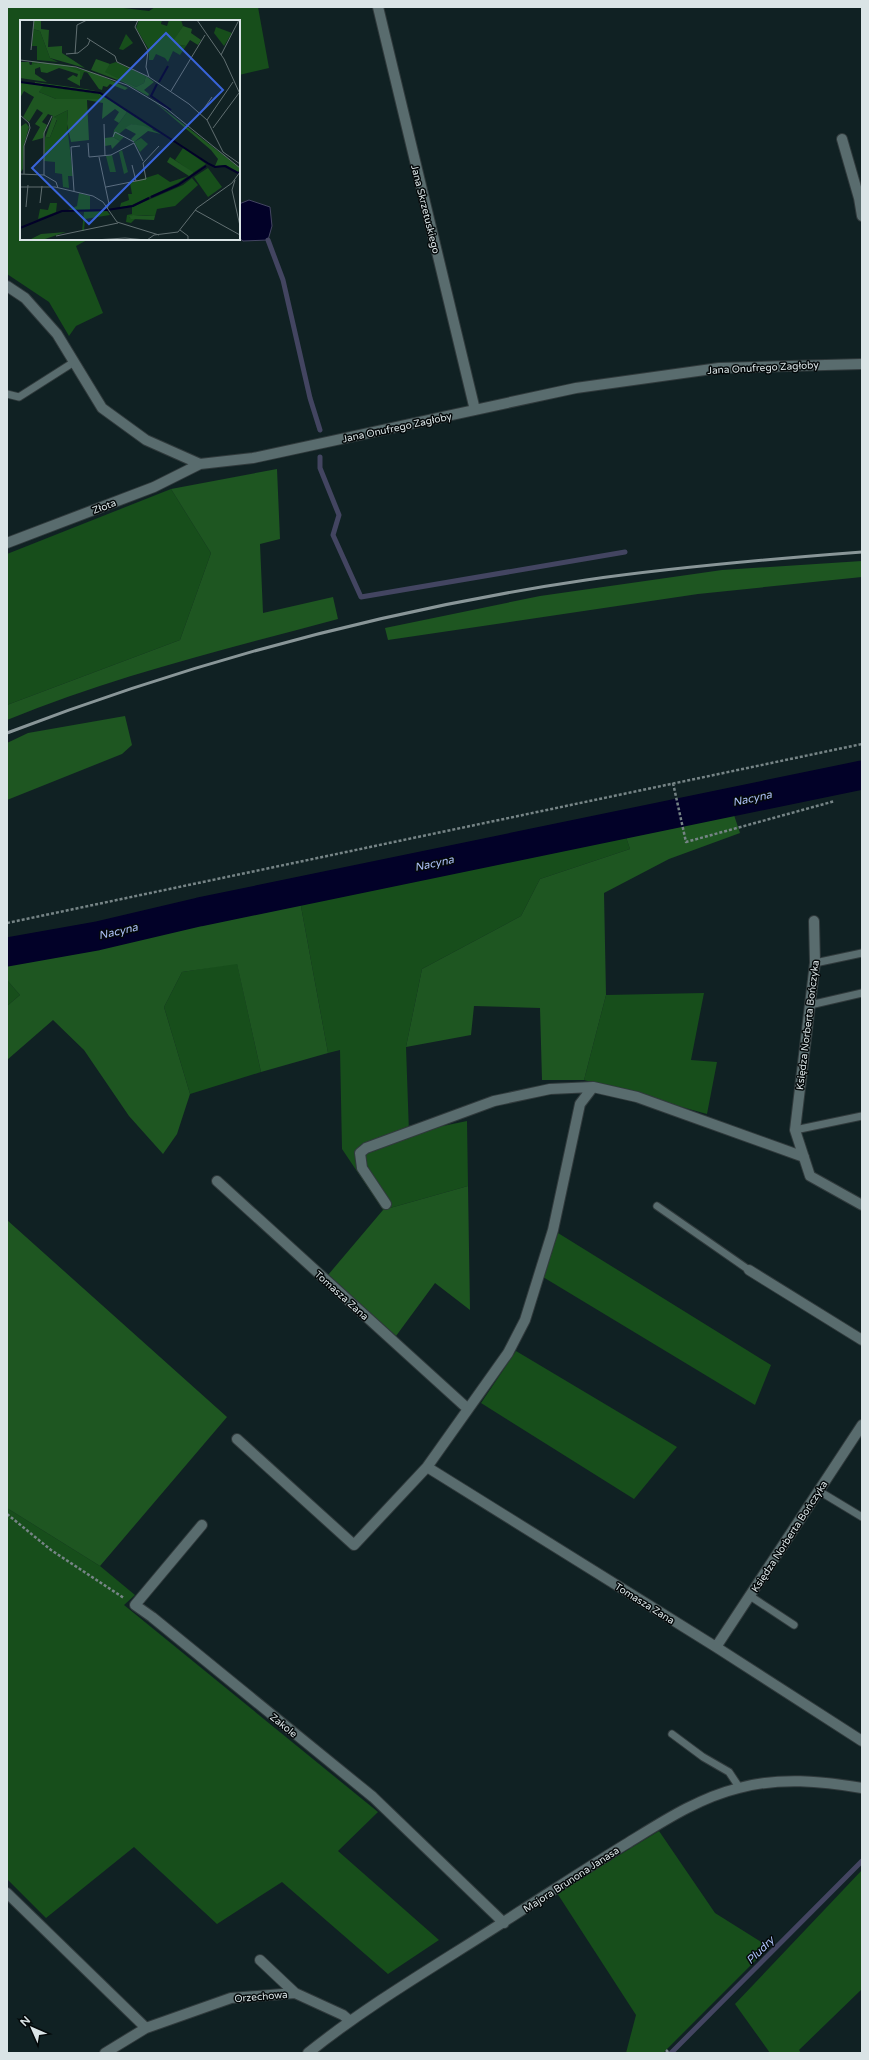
<svg xmlns="http://www.w3.org/2000/svg" width="869" height="2060" font-family="'Varela Round',sans-serif">
<style>
.green{fill:#174e1b}
.forest{fill:#1e5621}
.water{fill:#020128;stroke:#434561}
.lines{fill:none;stroke-linecap:round;stroke-linejoin:round}
.stream{stroke:#434561;stroke-width:5}
.river{stroke:#020128;stroke-width:29}
.service-casing{stroke:#303a3c;stroke-width:9}
.minor-casing{stroke:#303a3c;stroke-width:12}
.path{stroke:#768486;stroke-width:2.5;stroke-dasharray:3 2;stroke-linecap:butt}
.service{stroke:#596c6e;stroke-width:7}
.minor{stroke:#596c6e;stroke-width:10}
.rail{stroke:#899698;stroke-width:3}
.labels{text-anchor:middle;stroke-width:3;stroke-linejoin:round;paint-order:stroke}
.street-label{font-size:10px;fill:#dae4e6;stroke:#04090a}
.water-label{font-size:11px;font-style:italic;fill:#adc1f7;stroke:#04090a}
.inset-river{fill:none;stroke:#020128;stroke-width:2}
.inset-road{fill:none;stroke:#616f71;stroke-width:1}
.view{fill:#3964da;fill-opacity:0.15;stroke:#3964da;stroke-width:2}
.inset-edge{fill:none;stroke:#dae4e6;stroke-width:2}
</style>
<rect width="100%" height="100%" fill="#102123"/>
<path class="green" d="M7,7H115L149,11L155,7H258L269,68L239,75V21H21V239H89L76,246L103,313L76,326L69,336L49,302L7,274Z
M171,489L211,553L180,640L7,705V554Z
M626,837L630,849L540,879L521,916L422,969L406,1047L409,1133L467,1121L468,1186L383,1210L342,1149L340,1050L328,1053L300,901Z
M237,963L261,1072L190,1094L164,1007L182,972Z
M7,980L20,995L7,1006Z
M704,993L691,1060L717,1062L707,1114L584,1080L606,995Z
M558,1233L771,1365L755,1405L543,1277Z
M516,1351L677,1447L634,1499L481,1403Z
M7,1508L100,1566L135,1595L124,1605L378,1812L338,1851L439,1940L388,1974L282,1882L217,1924L134,1847L46,1918L7,1879Z
M659,1831L715,1913L769,1947L663,2053H626L636,2015L557,1893Z
M862,1870V1989L799,2050L801,2053H770L735,2004Z"/>
<path class="forest" d="M277,469L280,539L260,544L263,613L333,597L338,619C226,649 114,676 7,720V705L180,640L211,553L171,489Z
M862,561V577L698,594L388,640L385,628L540,596L722,570Z
M125,716L132,745L122,754L7,800V743L28,733Z
M734,815L740,833L669,859L604,893L606,995L584,1080H542L540,1008L474,1006L471,1035L406,1047L422,969L521,916L540,879L630,849L626,837Z
M300,901L328,1053L261,1072L237,964L182,972L164,1007L190,1094L177,1134L163,1154L129,1116L84,1050L53,1020L7,1060V1006L20,995L7,980V958Z
M468,1186L470,1310L435,1283L396,1336L328,1275L383,1210Z
M7,1220L227,1417L100,1566L7,1508Z"/>
<path class="water" d="M249,200L270,207L272,226L268,240L243,241L239,238V204Z"/>
<g class="lines">
<path class="stream" d="M268,240L283,280L310,398L320,430
M320,457V468L339,515L333,535L361,597L625,552
M857,765L862,769
M671,2053L862,1861"/>
<path class="river" d="M7,952L97,936L199,912L862,775"/>
<defs>
<path id="service" d="M7,394L19,397L74,362
M815,963L862,953
M810,1005L862,993
M795,1130L862,1116
M657,1206L749,1270
M819,1491L862,1517
M750,1596L794,1625
M672,1734L703,1757L729,1772L739,1787"/>
<path id="minor" d="M378,7L475,410
M842,139L859,198L862,216
M7,286L25,298L57,334L102,408L146,440L200,464L253,458L576,388L719,368L862,364
M7,543L154,487L200,464
M814,921L815,963L795,1130L810,1176L862,1205
M217,1181L468,1409
M386,1204L362,1168L360,1153L366,1148L494,1101L550,1089L593,1087
M749,1270L862,1340
M237,1439L354,1545L427,1467L508,1353L525,1320L553,1230L580,1104L593,1087L637,1097L804,1157
M427,1467L716,1647L862,1741
M202,1525L135,1605L152,1617L373,1797L504,1923
M716,1647L862,1425
M7,1893L146,2028
M260,1960L295,1993
M105,2053L146,2028L231,1998L295,1993L343,2015L350,2021
M308,2053C374,2000 449,1958 519,1912C555,1889 590,1866 626,1844C662,1822 698,1798 739,1788C780,1777 821,1781 862,1788"/>
</defs>
<use href="#service" class="service-casing"/>
<use href="#minor" class="minor-casing"/>
<path class="path" d="M673,783L686,842L835,801
M7,923L862,744
M7,1514L51,1550L124,1598
M666,2050L669,2053"/>
<use href="#service" class="service"/>
<use href="#minor" class="minor"/>
<path class="rail" d="M7,733C193,662 389,609 586,580C677,567 770,559 862,552"/>
</g>
<g class="labels">
<g class="street-label">
<text transform="translate(426 209) rotate(76)" y="4">Jana Skrzetuskiego</text>
<text transform="translate(763 367) rotate(-3)" y="4">Jana Onufrego Zagłoby</text>
<text transform="translate(397 427) rotate(-12)" y="4">Jana Onufrego Zagłoby</text>
<text transform="translate(104 506) rotate(-21)" y="4">Złota</text>
<text transform="translate(807 1025) rotate(-83)" y="4">Księdza Norberta Bończyka</text>
<text transform="translate(342 1295) rotate(42)" y="4">Tomasza Zana</text>
<text transform="translate(789 1536) rotate(-57)" y="4">Księdza Norberta Bończyka</text>
<text transform="translate(645 1603) rotate(32)" y="4">Tomasza Zana</text>
<text transform="translate(284 1725) rotate(39)" y="4">Zakole</text>
<text transform="translate(571 1879) rotate(-33)" y="4">Majora Brunona Janasa</text>
<text transform="translate(261 1996) rotate(-5)" y="4">Orzechowa</text>
</g>
<g class="water-label">
<text transform="translate(752 798) rotate(-12)" y="4">Nacyna</text>
<text transform="translate(434 863) rotate(-12)" y="4">Nacyna</text>
<text transform="translate(118 931) rotate(-13)" y="4">Nacyna</text>
<text transform="translate(760 1950) rotate(-45)" y="4">Pludry</text>
</g>
</g>
<g transform="translate(20 20)">
<rect width="220" height="220" fill="#102123"/>
<path d="M119,0H142L141,4L147,6L149,0H161L163,6L156,17L155,24L166,26L160,35L153,31L148,42L145,38L136,34L133,40H129V30L116,8ZM196,7L212,13L204,26L194,13ZM13,9L20,11L30,38L38,42L17,40V26H12ZM106,14L113,23L103,30L99,29ZM12,41L47,45L77,54L64,52L61,60L58,58L60,51L18,43L12,45ZM96,42L126,56L124,63L116,67L84,52L90,44ZM22,66L78,74L83,79H36L19,72ZM48,90L47,104L53,156H48L49,168L43,167L42,154L35,153V142L24,141L25,118L30,117L37,100L34,97ZM107,92L133,109L132,110L111,104L99,114L104,117L100,121L93,117L94,110ZM121,118L128,124L120,132L114,122ZM163,128L186,144L158,163L112,185L100,187L101,183L109,180L108,174H112L110,163L138,154L150,162L169,156L172,152L155,140ZM102,130L108,152L104,154L99,132ZM92,135L96,152H90L86,136ZM188,148L202,167L188,177L174,157ZM172,158L178,165L155,186L137,189L135,196L113,195L109,197L115,199L111,203L106,202L107,195L112,194V187L163,165ZM59,173L70,176V190H48L57,186ZM30,183H37L36,192L18,199L20,189L28,190ZM87,191L90,195L65,199L64,211H62L64,192Z" fill="#174e1b"/>
<path d="M14,0H21V9L29,10L28,27L42,26V33L65,48L30,38L20,11L13,9ZM163,6L172,9L171,13L181,20L178,25L170,20L166,26L155,24L153,21ZM76,39L90,44L85,52L116,67L124,63L126,56L134,62L124,70L129,74L128,76L103,62L71,50ZM0,42H9L10,45L18,43L44,46L60,51V66L47,59L53,55L57,57L58,54L39,48L27,53L21,52L20,47L15,49V54L27,62L0,58ZM67,52L77,54L108,68L105,70L90,64L87,67L83,66L82,70L79,69ZM0,62L79,73L107,92L99,103L94,100L99,92L95,89L82,99L83,83L67,80L69,120L51,122L47,104L48,90L34,97L37,99L30,117L25,118L33,96L28,94L22,102L27,105L23,118L12,121L20,107L15,104L23,93L17,89L9,102L3,97L14,77L4,71L0,78ZM23,66L78,74L83,79H36L19,72ZM15,62L65,69L81,72L15,63ZM131,79L220,148L218,152L206,145L195,146L198,139L191,130ZM6,103L9,107L4,125L3,149L0,153V107ZM111,104L124,106L141,114L128,111L114,122L111,119L116,114L105,108ZM93,117L100,121L92,129L91,125L85,126V118ZM150,137L173,152V153L169,156L147,142ZM113,195L129,196H135L134,200L111,199L109,196ZM46,212L22,220H9L21,214Z" fill="#1e5621" fill-rule="evenodd"/>
<path class="inset-river" d="M0,62L80,73L189,144L195,147L205,146L220,154M139,62L148,46M137,64L131,76L151,90M131,177L158,165L186,146M0,208L42,191L87,190L113,186L129,178"/>
<path class="inset-road" d="M118,0L115,7L128,31L126,47L129,57L169,84L187,100L203,132L220,144M177,0L204,39L220,74M70,20L95,36L97,42L129,57M11,30L14,0M46,34L58,33L68,25L70,20L67,18M55,34L57,5L67,0M201,35L219,0M0,40L56,47L107,65L147,89L220,148M151,71L185,15M180,94L192,77M0,95L9,103L10,108L4,126V154M187,100L213,62M84,104L85,136M193,108L219,73M93,117L95,112L114,122M68,123L69,137L91,135L114,123L123,141M79,137L89,184L87,188M112,145L116,161M0,154L24,155L36,162L38,168M24,155V113L32,96M215,160L212,170L220,206M0,167H35L73,176L83,182L97,202L139,215M86,167L126,159L123,143L139,126M54,171L51,127L60,126M20,183L22,166M6,187L8,165M175,190L220,215M160,210L168,216V220M36,216L98,203M74,220L105,218L126,220M127,220L134,215L158,212L177,188L212,163L220,152"/>
<path class="view" d="M146,13L203,70L69,204L12,148Z"/>
<rect width="220" height="220" class="inset-edge"/>
</g>
<rect width="869" height="2060" fill="none" stroke="#dae4e6" stroke-width="16"/>
<g transform="translate(32 2028) rotate(315)" stroke="#04090a" stroke-width="3" paint-order="stroke">
<path d="M0-3L7 15L0 10L-7 15Z" fill="#dae4e6"/>
<text y="-6" font-size="11" font-weight="bold" text-anchor="middle" fill="#dae4e6">N</text>
</g>
</svg>
